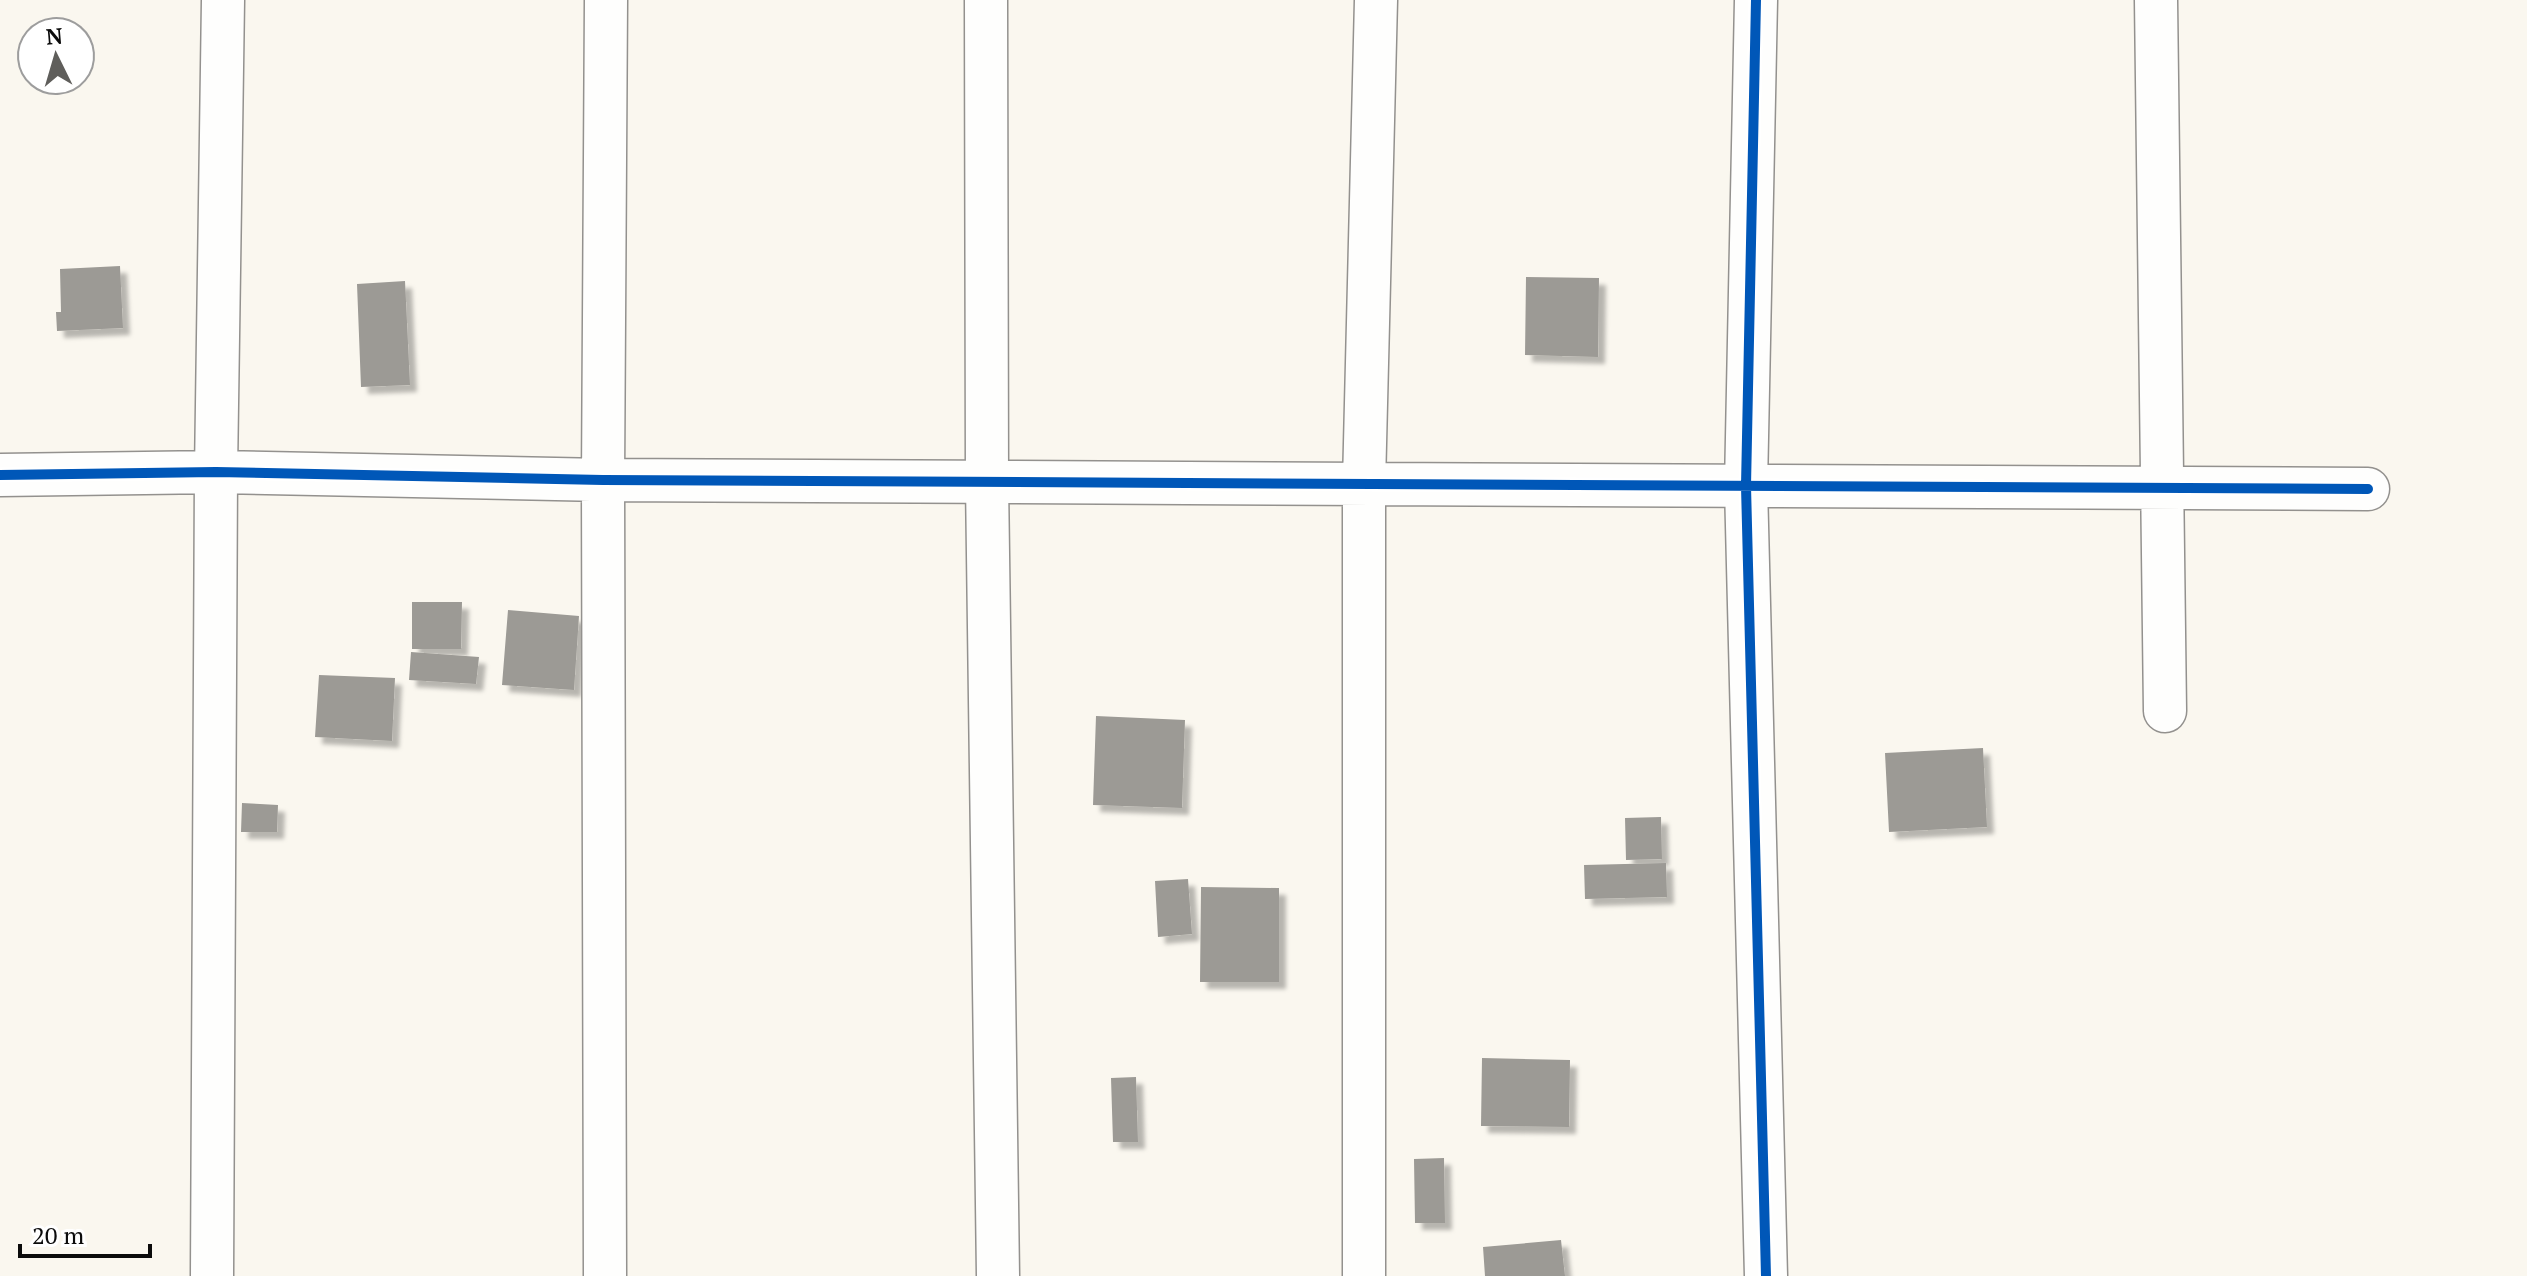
<svg xmlns="http://www.w3.org/2000/svg" width="2527" height="1276" font-family="'PT Serif',serif">
<style>
.building{fill:#9c9a95;filter:url(#shadow)}
.lines{fill:none;stroke-linecap:round;stroke-linejoin:round}
.street-casing{stroke:#93918e;stroke-width:45}
.street{stroke:#fefefd;stroke-width:42}
.cycleway-casing{stroke:#fff;stroke-width:15}
.cycleway{stroke:#0057b8;stroke-width:10}
</style>
<defs>
<filter id="shadow"><feDropShadow dx="7" dy="7" stdDeviation="2" flood-color="#0004"/></filter>
</defs>
<rect width="100%" height="100%" fill="#faf7ef"/>
<path class="building" d="M120,266L123,328L57,331L56,312H61L60,269Z
M1526,277L1599,278L1598,357L1525,355Z
M405,281L410,385L361,387L357,284Z
M412,602H462L461,649H412Z
M508,610L579,616L574,690L502,685Z
M411,652L479,657L476,684L409,680Z
M319,675L395,678L392,741L315,737Z
M1096,716L1185,720L1182,808L1093,805Z
M1983,748L1987,827L1889,832L1885,753Z
M242,803L278,805L277,832H241Z
M1661,817L1662,859L1626,860L1625,818Z
M1666,863L1667,897L1585,899L1584,865Z
M1188,879L1192,934L1158,937L1155,881Z
M1201,887L1279,888V982H1200Z
M1482,1058L1570,1060L1569,1127L1481,1126Z
M1136,1077L1138,1142H1113L1111,1078Z
M1444,1158L1445,1223H1415L1414,1159Z
M1561,1240L1565,1276H1485L1483,1247Z"/>
<g class="lines">
<defs>
<path id="street" d="M986,0L987,482L998,1276
M1756,0L1746,486L1766,1276
M2156,0L2165,711
M0,475L216,472L603,480L2368,489
M212,1276L216,472L223,0
M605,1276L603,480L606,0
M1364,1276V484L1376,0"/>
</defs>
<use href="#street" class="street-casing"/>
<use href="#street" class="street"/>
<defs>
<path id="cycleway" d="M1756,0L1746,486L1766,1276
M0,475L216,472L603,480L2368,489"/>
</defs>
<use href="#cycleway" class="cycleway-casing"/>
<use href="#cycleway" class="cycleway"/>
</g>
<g transform="translate(56 56) rotate(355)"><circle r="38" fill="#ffffff" stroke="#9d9d9d" stroke-width="2"/>
<path d="M0-6L14 30L0 20L-14 30Z" fill="#5f5e5b"/>
<text y="-12" font-size="22" font-weight="bold" text-anchor="middle" fill="#0b0b0b">N</text>
</g>
<path d="M20 1244v12h130v-12" fill="none" stroke="#0b0b0b" stroke-width="4"/>
<text x="32" y="1244" font-size="24" fill="#0b0b0b" stroke="#ffffff" stroke-width="6" paint-order="stroke">20 m</text>
</svg>
